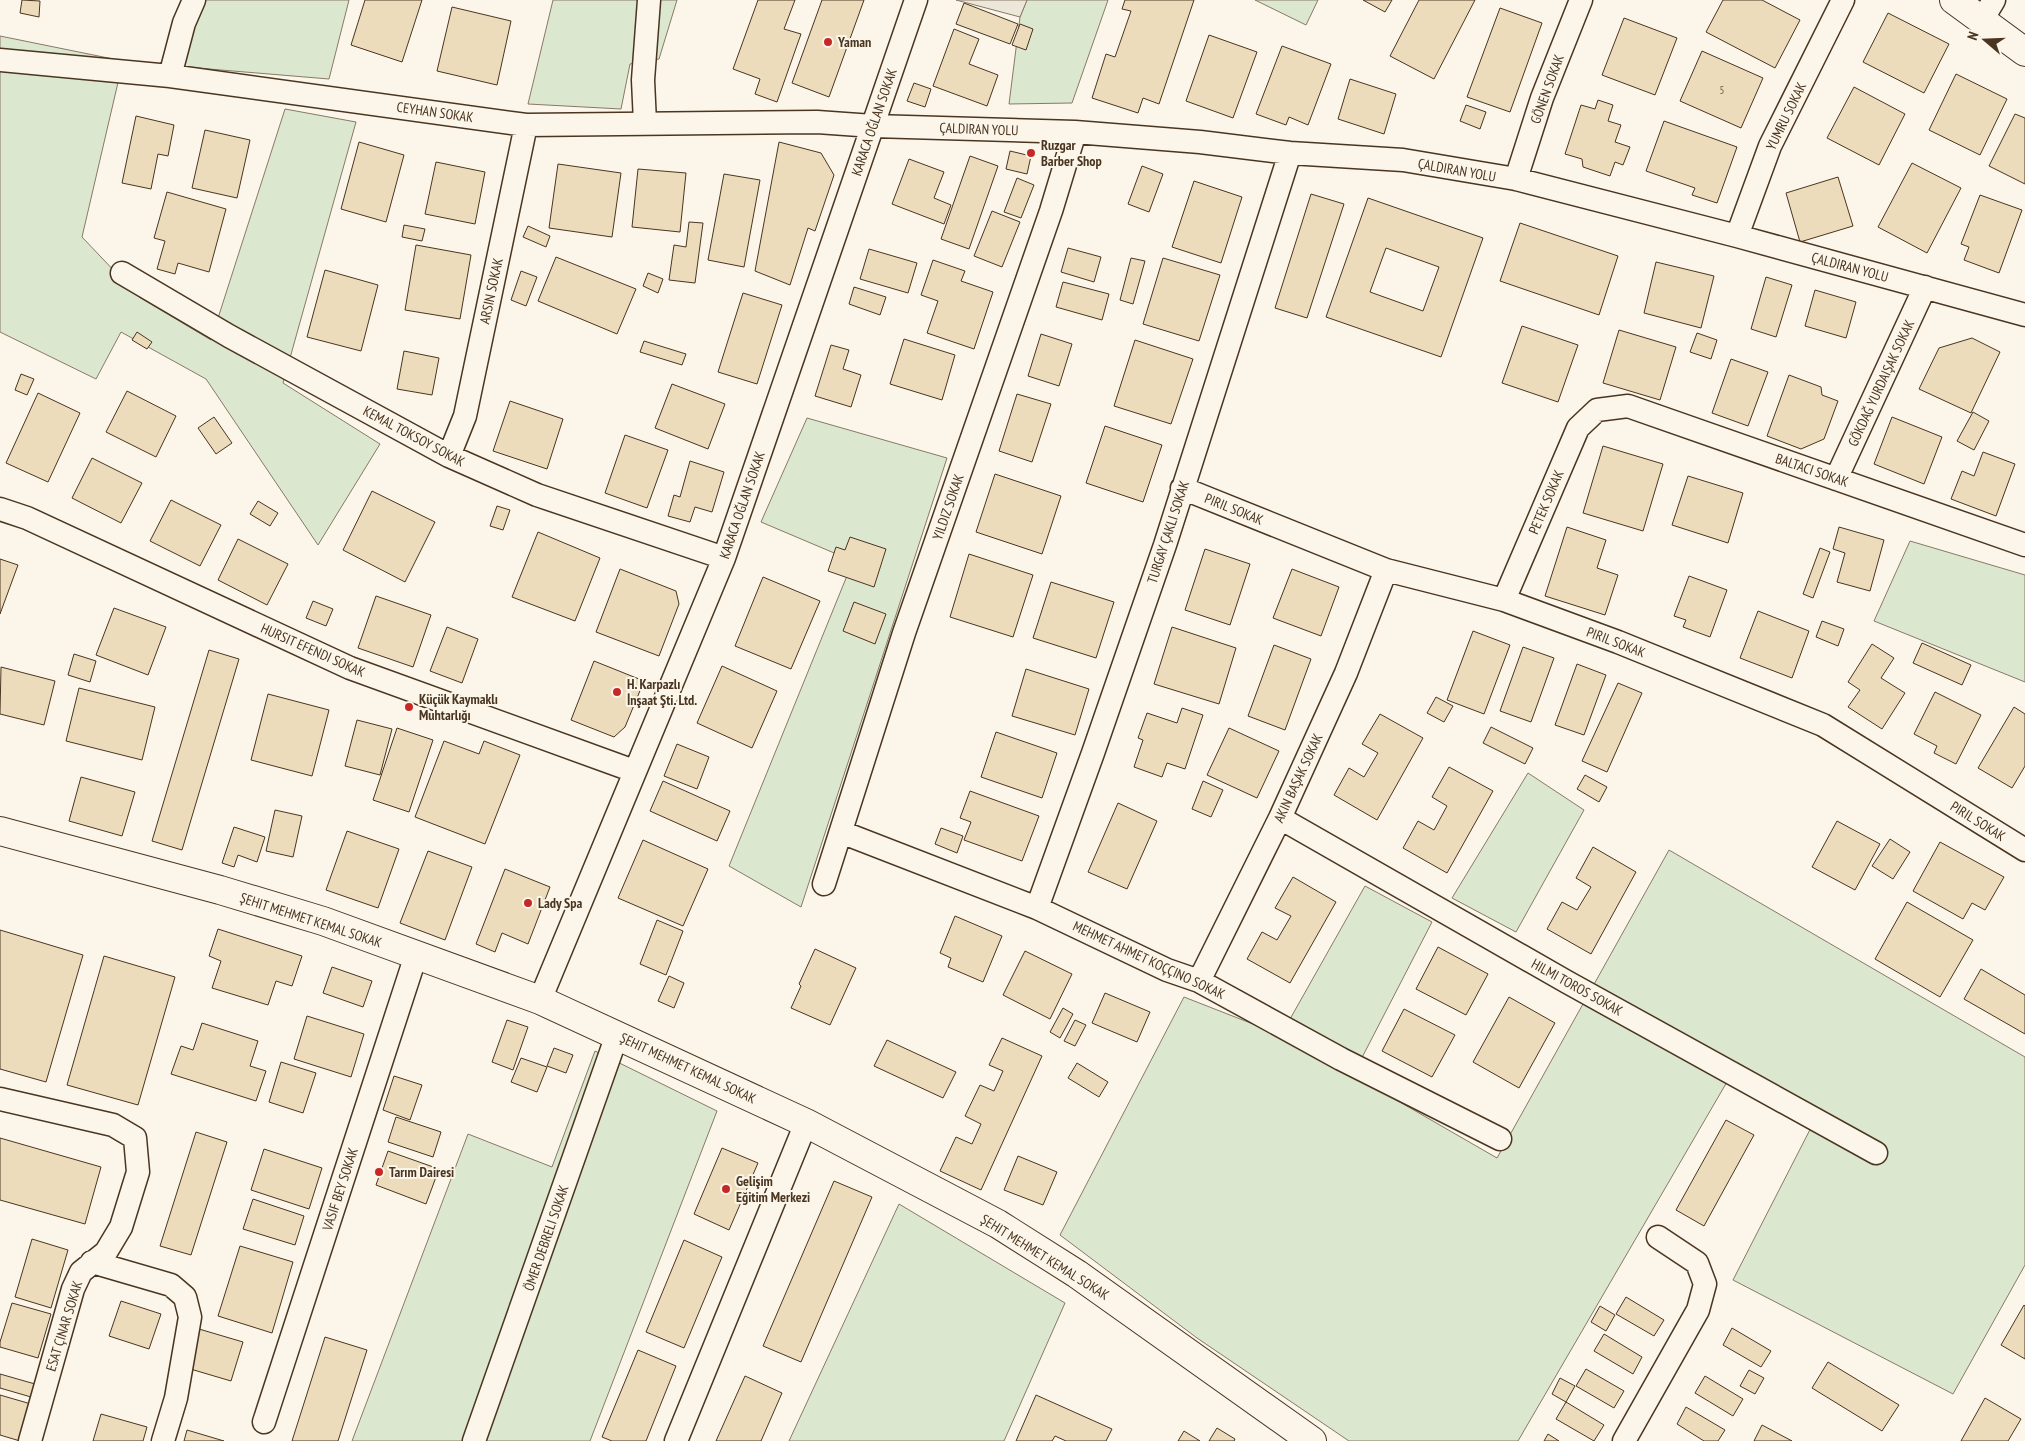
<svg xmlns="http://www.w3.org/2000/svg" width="2025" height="1441" font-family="'PT Sans Narrow',sans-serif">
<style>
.green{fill:#dce7d0;stroke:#887966}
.parking{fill:#ede7d9;stroke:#887966}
.building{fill:#ecdcbc;stroke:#4a3520;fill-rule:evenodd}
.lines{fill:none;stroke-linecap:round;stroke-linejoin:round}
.street-casing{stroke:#4a3520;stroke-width:25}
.secondary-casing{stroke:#4a3520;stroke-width:30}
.street{stroke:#fbf6e9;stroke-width:22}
.secondary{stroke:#fbf6e9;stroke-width:28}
.poi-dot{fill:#c62828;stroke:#fbf6e9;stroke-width:2}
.labels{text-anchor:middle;stroke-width:4;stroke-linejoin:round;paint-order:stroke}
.number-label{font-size:11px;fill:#725f47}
.poi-label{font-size:14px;font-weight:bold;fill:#4a3520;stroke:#fbf6e9;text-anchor:start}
.street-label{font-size:14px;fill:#4a3520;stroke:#fbf6e9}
</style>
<rect width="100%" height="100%" fill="#fbf6e9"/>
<path class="green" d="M195,0H349L329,79L161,65Z
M553,0H677L659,59L630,64L621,109L528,104Z
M1027,0H1108L1072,103L1009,104L1020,17Z
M1255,0H1318L1306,25Z
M0,36L123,61L82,237L139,297L211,340L285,109L356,122L283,383L380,444L318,545L206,379L121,332L96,379L0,332Z
M807,418L947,458L801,907L729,866L853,561L761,522Z
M1910,541L2025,575V682L1874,621Z
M1528,773L1584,810L1516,932L1452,898Z
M1669,850L2025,1057V1265L1953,1394L1733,1280L1819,1112L1738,1063L1518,1441H1349L1197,1338L1060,1235L1184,997L1281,1035L1365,886L1432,922L1353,1075L1497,1158Z
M595,1051L717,1111L590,1441H352L468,1134L552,1167Z
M899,1204L1065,1303L1004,1441H789Z"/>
<path class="parking" d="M956,0H1027L1020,17Z"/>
<path class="building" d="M22,0L40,1L39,17L20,13Z
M365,0H422L402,62L351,45Z
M758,0H795L784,29L801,34L777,102L755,94L760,79L733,69Z
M822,0H864L829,97L792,83Z
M1125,0H1194L1159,104L1143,98L1138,113L1092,98L1106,54L1115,57L1131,11L1122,9Z
M1363,0H1392L1385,12Z
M1419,0H1475L1434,79L1390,56Z
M1723,0H1762L1800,20L1775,68L1706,32Z
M964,3L1018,24L1010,44L956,24Z
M452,7L511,21L497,85L437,71Z
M1500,8L1542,23L1510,112L1467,97Z
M1888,13L1949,44L1924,93L1863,62Z
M1624,18L1677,38L1655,95L1602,75Z
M1020,24L1033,29L1026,50L1012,45Z
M954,29L979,39L969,64L998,75L987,106L933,86Z
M1209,35L1257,52L1233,118L1186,101Z
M1282,46L1331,64L1308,125L1289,117L1286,125L1256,114Z
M1702,51L1763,78L1741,128L1680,101Z
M1956,74L2007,99L1980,155L1929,130Z
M1350,79L1396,94L1384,134L1338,119Z
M914,83L931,89L925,107L907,101Z
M1854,87L1905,114L1879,165L1827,138Z
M1598,100L1613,105L1608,121L1621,125L1615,142L1630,147L1623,165L1615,162L1610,176L1583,167L1582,159L1565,154L1581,105L1595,109Z
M1466,105L1486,112L1480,129L1460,121Z
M2015,114L2025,118V184L1989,166Z
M136,116L174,125L168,156L158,154L151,189L122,183Z
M1664,121L1737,147L1717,203L1692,195L1695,188L1646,171Z
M205,130L250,140L237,198L192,188Z
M359,142L404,155L386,222L341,209Z
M779,142L821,153L834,175L815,231L808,228L790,285L755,271Z
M1010,151L1031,156L1027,174L1006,169Z
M970,156L998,166L969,249L941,239Z
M909,159L944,172L934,198L951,205L944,224L892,204Z
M436,162L485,172L475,224L425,214Z
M1912,163L1961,188L1927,253L1878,227Z
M558,164L621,173L612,237L549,228Z
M1142,166L1163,174L1149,212L1128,204Z
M638,169L686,173L680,232L632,227Z
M724,174L760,180L744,267L708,260Z
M1838,177L1853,226L1800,242L1786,193Z
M1017,178L1034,185L1021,218L1004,212Z
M1194,181L1242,197L1221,263L1172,247Z
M167,192L226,209L209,272L178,263L175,274L157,269L165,241L154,238Z
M1311,194L1344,204L1307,318L1275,308Z
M1980,195L2022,210L1999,273L1964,260L1969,247L1961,244Z
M1368,198L1483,238L1441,357L1326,317ZM1386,248L1439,267L1423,311L1370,292Z
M992,211L1020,222L1002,267L974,256Z
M689,222L703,223L695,283L669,280L674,245L686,247Z
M1520,223L1618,256L1599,315L1500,281Z
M404,225L425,229L422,241L402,237Z
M528,226L550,236L546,247L523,237Z
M416,245L471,255L460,319L405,310Z
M1068,248L1101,257L1094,282L1061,272Z
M869,249L917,263L908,293L860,279Z
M556,257L636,289L617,334L538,301Z
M1131,258L1145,261L1133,304L1120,300Z
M1163,258L1220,275L1199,341L1143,324Z
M933,260L965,271L961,281L993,292L974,349L927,333L938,301L921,295Z
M1656,262L1714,276L1701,328L1644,313Z
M325,270L378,285L361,351L307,337Z
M521,271L537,277L526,306L511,300Z
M648,273L663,279L658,293L643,286Z
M1766,277L1792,285L1776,337L1751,329Z
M1063,282L1109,294L1102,320L1056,307Z
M854,287L886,297L880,315L849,304Z
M1815,290L1856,302L1846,338L1805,326Z
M743,293L782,305L757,384L718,372Z
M1522,326L1578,345L1558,402L1502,383Z
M1619,330L1676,347L1660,400L1603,383Z
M137,332L152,342L147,349L132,340Z
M1697,333L1717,340L1711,359L1690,352Z
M1041,334L1072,344L1059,386L1028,376Z
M1972,338L2000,352L1971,413L1919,389L1939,348Z
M904,339L955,355L942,400L890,384Z
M1135,340L1193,359L1171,424L1114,406Z
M644,341L686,354L682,365L640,352Z
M831,345L849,350L843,369L861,375L851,407L815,396Z
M404,351L439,358L432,395L397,389Z
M1731,359L1768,372L1748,426L1712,413Z
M21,374L34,379L27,395L15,390Z
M1789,375L1821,387L1822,395L1838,401L1824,439L1801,449L1767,436Z
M672,384L725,404L708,449L655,428Z
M127,391L176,416L156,457L106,432Z
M38,393L80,413L48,482L6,463Z
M1017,394L1051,404L1032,462L999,451Z
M510,401L563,419L547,469L493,451Z
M1973,412L1989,421L1974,450L1957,441Z
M214,417L232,443L216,454L198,428Z
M1892,417L1942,437L1924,484L1874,464Z
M1105,426L1162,445L1143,502L1086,483Z
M625,435L668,450L647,508L605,493Z
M1603,446L1663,464L1643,531L1583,513Z
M1983,452L2015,464L1996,516L1951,499L1962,471L1974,476Z
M92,458L142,483L121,523L72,498Z
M690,461L724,472L712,512L695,507L690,522L668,516L674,495L680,497Z
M995,474L1061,496L1042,554L976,532Z
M1688,476L1743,493L1728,543L1672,525Z
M372,491L435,522L405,582L343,550Z
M171,500L221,525L200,566L150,541Z
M258,501L278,513L270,526L250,514Z
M497,506L510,510L503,530L490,526Z
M1567,527L1606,540L1597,568L1618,575L1605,615L1545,596Z
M1839,527L1884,540L1870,591L1837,582L1845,553L1833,549Z
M538,532L600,558L575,621L512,597Z
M850,537L886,549L874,587L828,571L836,547L845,550Z
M238,539L288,564L267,605L218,580Z
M1820,548L1830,552L1813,598L1803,594Z
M1205,549L1250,564L1230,625L1185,610Z
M969,554L1033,575L1013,637L950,617Z
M0,559L18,565L0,614Z
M620,569L676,591L679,604L659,656L596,632Z
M1292,569L1339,587L1321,636L1273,618Z
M1689,576L1727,590L1710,637L1683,627L1686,620L1674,616Z
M763,577L820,601L791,669L735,646Z
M1051,582L1114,602L1096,658L1033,638Z
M376,596L431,615L413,667L358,648Z
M313,601L333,609L326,626L306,618Z
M854,602L886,614L875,644L843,631Z
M114,608L166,627L148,675L96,655Z
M1758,611L1809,631L1792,678L1740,658Z
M1822,621L1844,629L1838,646L1816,637Z
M447,627L478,639L462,683L430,671Z
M1172,627L1236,648L1219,704L1154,684Z
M1473,631L1510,645L1484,714L1447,700Z
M1922,643L1971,665L1962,685L1913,663Z
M1872,644L1894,658L1881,678L1905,693L1882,729L1848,707L1860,690L1848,682Z
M1274,645L1311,659L1285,730L1248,716Z
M1523,647L1554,658L1531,722L1500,711Z
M209,650L239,659L182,850L152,841Z
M74,654L96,661L90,682L68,675Z
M594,661L644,681L625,727L614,737L571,720Z
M1577,664L1606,675L1584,735L1555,725Z
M722,666L777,691L752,748L697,723Z
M1,667L55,681L44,725L0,714Z
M1026,669L1089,689L1075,735L1012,716Z
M1618,683L1642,693L1607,772L1582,761Z
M79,688L155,707L142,760L66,741Z
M1935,692L1981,715L1956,764L1934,753L1937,746L1914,734Z
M268,694L329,710L312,776L251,760Z
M1436,697L1453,706L1444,722L1427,713Z
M2014,707L2025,714V766L2012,788L1978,768Z
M1182,708L1203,715L1185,769L1167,763L1162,777L1134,767L1143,740L1138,738L1147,713L1177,723Z
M1380,714L1423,738L1377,820L1334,795L1349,768L1364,777L1378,753L1362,744Z
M357,720L392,729L380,775L345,766Z
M1491,727L1533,748L1525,764L1483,743Z
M397,728L433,740L409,812L373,800Z
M1229,728L1279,751L1257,798L1207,775Z
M996,732L1057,753L1042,798L981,777Z
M444,741L479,754L484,741L520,755L485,844L415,817Z
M677,744L709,757L697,789L664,776Z
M1449,767L1493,791L1447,873L1403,848L1418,821L1434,830L1447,806L1432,797Z
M1585,775L1607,787L1599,802L1577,789Z
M81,777L135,792L122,836L69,821Z
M663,781L730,811L717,841L650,811Z
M1203,781L1223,790L1211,817L1192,809Z
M970,791L1039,816L1022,861L964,840L971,822L960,818Z
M1118,803L1157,821L1127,889L1088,872Z
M275,810L302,816L293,857L266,851Z
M1837,821L1880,844L1855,890L1812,867Z
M234,827L265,837L257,862L238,855L234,867L222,863Z
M941,828L963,836L957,853L935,844Z
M347,831L399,849L378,908L326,890Z
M1890,839L1910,852L1893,879L1872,866Z
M643,840L708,869L683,926L618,898Z
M1940,842L2004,877L1985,910L1972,903L1963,919L1913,891Z
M1593,847L1636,872L1591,954L1547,929L1562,902L1577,910L1591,887L1576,878Z
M428,851L472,867L445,940L400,923Z
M505,869L550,887L528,944L502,933L495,952L476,944Z
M1293,877L1336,902L1290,983L1247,959L1262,932L1277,940L1291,916L1275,908Z
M1907,902L1973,940L1940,997L1875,959Z
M955,916L1002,936L983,982L948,967L951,958L940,953Z
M657,920L683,931L666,975L640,964Z
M218,929L302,956L292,986L276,981L268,1005L212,988L221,961L209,956Z
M0,930L83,955L46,1082L0,1069Z
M1438,947L1488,974L1466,1015L1416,989Z
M815,949L856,968L830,1025L791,1008L801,986L799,984Z
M1025,951L1072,974L1050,1019L1003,995Z
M104,956L175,977L138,1105L67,1085Z
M332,967L372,981L363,1007L323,993Z
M1981,969L2025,995V1034L1964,999Z
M669,976L684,983L674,1008L658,1001Z
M1105,993L1150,1012L1137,1042L1092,1023Z
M1509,997L1555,1023L1519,1088L1473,1062Z
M1063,1008L1073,1014L1060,1038L1050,1032Z
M1404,1009L1455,1035L1432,1077L1382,1051Z
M307,1016L364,1034L351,1077L294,1059Z
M507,1020L528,1027L513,1070L492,1062Z
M1075,1020L1086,1025L1075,1046L1064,1041Z
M202,1023L258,1041L250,1066L266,1071L256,1101L171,1074L181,1046L193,1050Z
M1002,1038L1042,1056L981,1190L940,1171L956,1137L972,1144L981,1124L965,1116L980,1085L994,1091L1003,1071L989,1065Z
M887,1040L956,1072L943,1098L874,1066Z
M554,1048L573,1055L566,1073L547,1066Z
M521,1058L547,1067L537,1092L511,1082Z
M281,1062L316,1073L303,1113L269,1102Z
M1077,1063L1108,1082L1099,1097L1068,1078Z
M394,1076L422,1085L410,1120L383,1110Z
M396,1117L441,1132L433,1157L388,1142Z
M1726,1120L1754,1135L1704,1226L1676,1210Z
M196,1132L227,1142L191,1255L160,1246Z
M0,1138L101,1167L85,1224L0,1200Z
M722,1148L758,1163L729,1230L694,1214Z
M264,1149L322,1168L309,1209L251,1190Z
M388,1151L439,1169L426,1204L376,1185Z
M1018,1156L1057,1172L1043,1205L1004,1190Z
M834,1181L872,1197L801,1362L763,1346Z
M253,1199L304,1216L295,1245L243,1229Z
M32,1239L68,1250L51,1308L15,1297Z
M684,1240L722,1257L684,1348L646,1332Z
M240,1246L293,1262L272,1333L218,1316Z
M1626,1297L1664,1320L1654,1336L1616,1314Z
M121,1301L161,1314L149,1349L109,1336Z
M12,1303L51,1314L38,1358L0,1347V1342Z
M2024,1305L2025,1306V1359L2001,1345Z
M1600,1306L1615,1315L1606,1331L1591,1322Z
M1732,1328L1771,1351L1761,1367L1723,1345Z
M199,1329L243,1342L231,1381L187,1368Z
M1604,1334L1642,1357L1633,1374L1594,1351Z
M325,1337L367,1350L338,1441H292Z
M638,1350L676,1366L646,1441H612L602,1437Z
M1828,1362L1899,1405L1882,1431L1812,1388Z
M1586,1369L1624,1391L1614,1408L1576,1386Z
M1749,1370L1764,1378L1755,1394L1740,1386Z
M0,1374L35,1384L31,1397L0,1388Z
M745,1376L782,1393L761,1441H716Z
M1705,1376L1743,1399L1733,1416L1695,1393Z
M1560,1378L1575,1386L1566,1402L1552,1394Z
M0,1395L31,1404L20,1441L0,1435Z
M1036,1395L1112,1429L1106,1441H1066L1055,1436L1052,1441H1016Z
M1985,1398L2021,1419L2008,1441H1961Z
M1566,1402L1604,1425L1594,1441L1556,1419Z
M1686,1407L1725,1430L1718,1441H1704L1677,1424Z
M101,1414L147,1427L143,1441H93Z
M1762,1425L1792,1441H1754Z
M1217,1428L1235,1439L1234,1441H1209Z
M187,1430L224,1441H184Z
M1184,1431L1200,1441H1178Z
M1548,1434L1559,1441H1544Z"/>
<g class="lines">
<defs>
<path id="street" d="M1982,20L1994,0
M0,60L170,76L526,125L817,122L873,126L1075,132L1200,142L1290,153L1403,160L1516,179L1737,236L2025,315
M170,76L184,23L194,0
M645,123L643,80L649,0
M1516,179L1542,98L1581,0
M1737,236L1770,146L1843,0
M122,273L229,336L449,456L537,495L724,558
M449,456L465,416L526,125
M1836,479L1925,287
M1182,488L1386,570L1504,600L1618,642L1823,725L2025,850
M0,509L27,518L350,668L634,771
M1504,600L1578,428L1597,410L1628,406L2025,545
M1280,818L1567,982L1876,1153
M841,832L1037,908L1167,970L1199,981L1341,1059L1500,1139
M824,884L904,633L1051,211L1075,132
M1037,908L1093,753L1165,545L1290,153
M1199,981L1280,818L1346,673L1386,570
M540,1000L724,558L916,0
M0,1099L113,1125L135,1138L138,1172L121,1227L106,1252L81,1272L73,1289L30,1441
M92,1262L171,1285L185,1297L190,1317L176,1398L163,1441
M264,1422L416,955
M474,1441L617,1035
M676,1441L806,1123
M1624,1441L1698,1310L1705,1284L1697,1263L1658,1237"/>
<path id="secondary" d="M1954,0L2025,52
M0,831L220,890L323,921L540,1000L806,1123L998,1224L1077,1274L1312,1441"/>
</defs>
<use href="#street" class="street-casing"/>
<use href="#secondary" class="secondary-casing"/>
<use href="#street" class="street"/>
<use href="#secondary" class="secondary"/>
</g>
<g class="poi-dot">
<circle cx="828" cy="42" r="5"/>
<circle cx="1031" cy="153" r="5"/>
<circle cx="617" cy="692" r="5"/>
<circle cx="409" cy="707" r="5"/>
<circle cx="528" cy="903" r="5"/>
<circle cx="379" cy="1172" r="5"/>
<circle cx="726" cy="1189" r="5"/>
</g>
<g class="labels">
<g class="number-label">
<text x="1722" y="94">5</text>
</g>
<g class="poi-label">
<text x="838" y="47">Yaman</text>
<text x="1041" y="150">Ruzgar<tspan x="1041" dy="16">Barber Shop</tspan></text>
<text x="627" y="689">H. Karpazlı<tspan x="627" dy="16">İnşaat Şti. Ltd.</tspan></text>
<text x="419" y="704">Küçük Kaymaklı<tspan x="419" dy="16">Muhtarlığı</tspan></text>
<text x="538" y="908">Lady Spa</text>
<text x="389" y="1177">Tarım Dairesi</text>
<text x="736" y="1186">Gelişim<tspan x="736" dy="16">Eğitim Merkezi</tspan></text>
</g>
<g class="street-label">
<text transform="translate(1547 89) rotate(-70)" y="5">GÖNEN SOKAK</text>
<text transform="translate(435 112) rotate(8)" y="5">CEYHAN SOKAK</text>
<text transform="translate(1786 116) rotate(-64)" y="5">YUMRU SOKAK</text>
<text transform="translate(874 122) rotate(-71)" y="5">KARACA OĞLAN SOKAK</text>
<text transform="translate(979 129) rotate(2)" y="5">ÇALDIRAN YOLU</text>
<text transform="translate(1457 170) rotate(10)" y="5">ÇALDIRAN YOLU</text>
<text transform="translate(1850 267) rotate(15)" y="5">ÇALDIRAN YOLU</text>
<text transform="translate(491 291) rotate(-78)" y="5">ARSIN SOKAK</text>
<text transform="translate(1881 383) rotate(-65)" y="5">GÖKDAĞ YURDAIŞAK SOKAK</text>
<text transform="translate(414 436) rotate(28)" y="5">KEMAL TOKSOY SOKAK</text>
<text transform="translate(1812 470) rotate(19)" y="5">BALTACI SOKAK</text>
<text transform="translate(1546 502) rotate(-67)" y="5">PETEK SOKAK</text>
<text transform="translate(742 505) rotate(-71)" y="5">KARACA OĞLAN SOKAK</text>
<text transform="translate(948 507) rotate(-71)" y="5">YILDIZ SOKAK</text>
<text transform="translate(1234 509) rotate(22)" y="5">PIRIL SOKAK</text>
<text transform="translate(1168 532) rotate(-72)" y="5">TURGAY ÇAKLI SOKAK</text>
<text transform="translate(1616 642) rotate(21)" y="5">PIRIL SOKAK</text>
<text transform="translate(313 650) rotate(24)" y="5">HURSIT EFENDI SOKAK</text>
<text transform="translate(1298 778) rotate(-65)" y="5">AKIN BAŞAK SOKAK</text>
<text transform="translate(1978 821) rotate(32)" y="5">PIRIL SOKAK</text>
<text transform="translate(311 920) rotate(18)" y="5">ŞEHIT MEHMET KEMAL SOKAK</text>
<text transform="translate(1149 960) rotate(25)" y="5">MEHMET AHMET KOÇÇINO SOKAK</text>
<text transform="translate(1577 987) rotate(29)" y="5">HILMI TOROS SOKAK</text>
<text transform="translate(688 1068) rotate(25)" y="5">ŞEHIT MEHMET KEMAL SOKAK</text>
<text transform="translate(340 1189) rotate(-72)" y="5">VASIF BEY SOKAK</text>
<text transform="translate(546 1238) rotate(-71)" y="5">ÖMER DEBRELI SOKAK</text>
<text transform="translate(1045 1257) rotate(32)" y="5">ŞEHIT MEHMET KEMAL SOKAK</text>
<text transform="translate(64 1326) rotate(-73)" y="5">ESAT ÇINAR SOKAK</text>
</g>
</g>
<g transform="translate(1985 40) rotate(289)" stroke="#fbf6e9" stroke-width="4" paint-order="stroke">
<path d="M0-4L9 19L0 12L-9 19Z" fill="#4a3520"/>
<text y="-8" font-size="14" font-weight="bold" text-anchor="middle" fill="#4a3520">N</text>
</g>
</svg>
